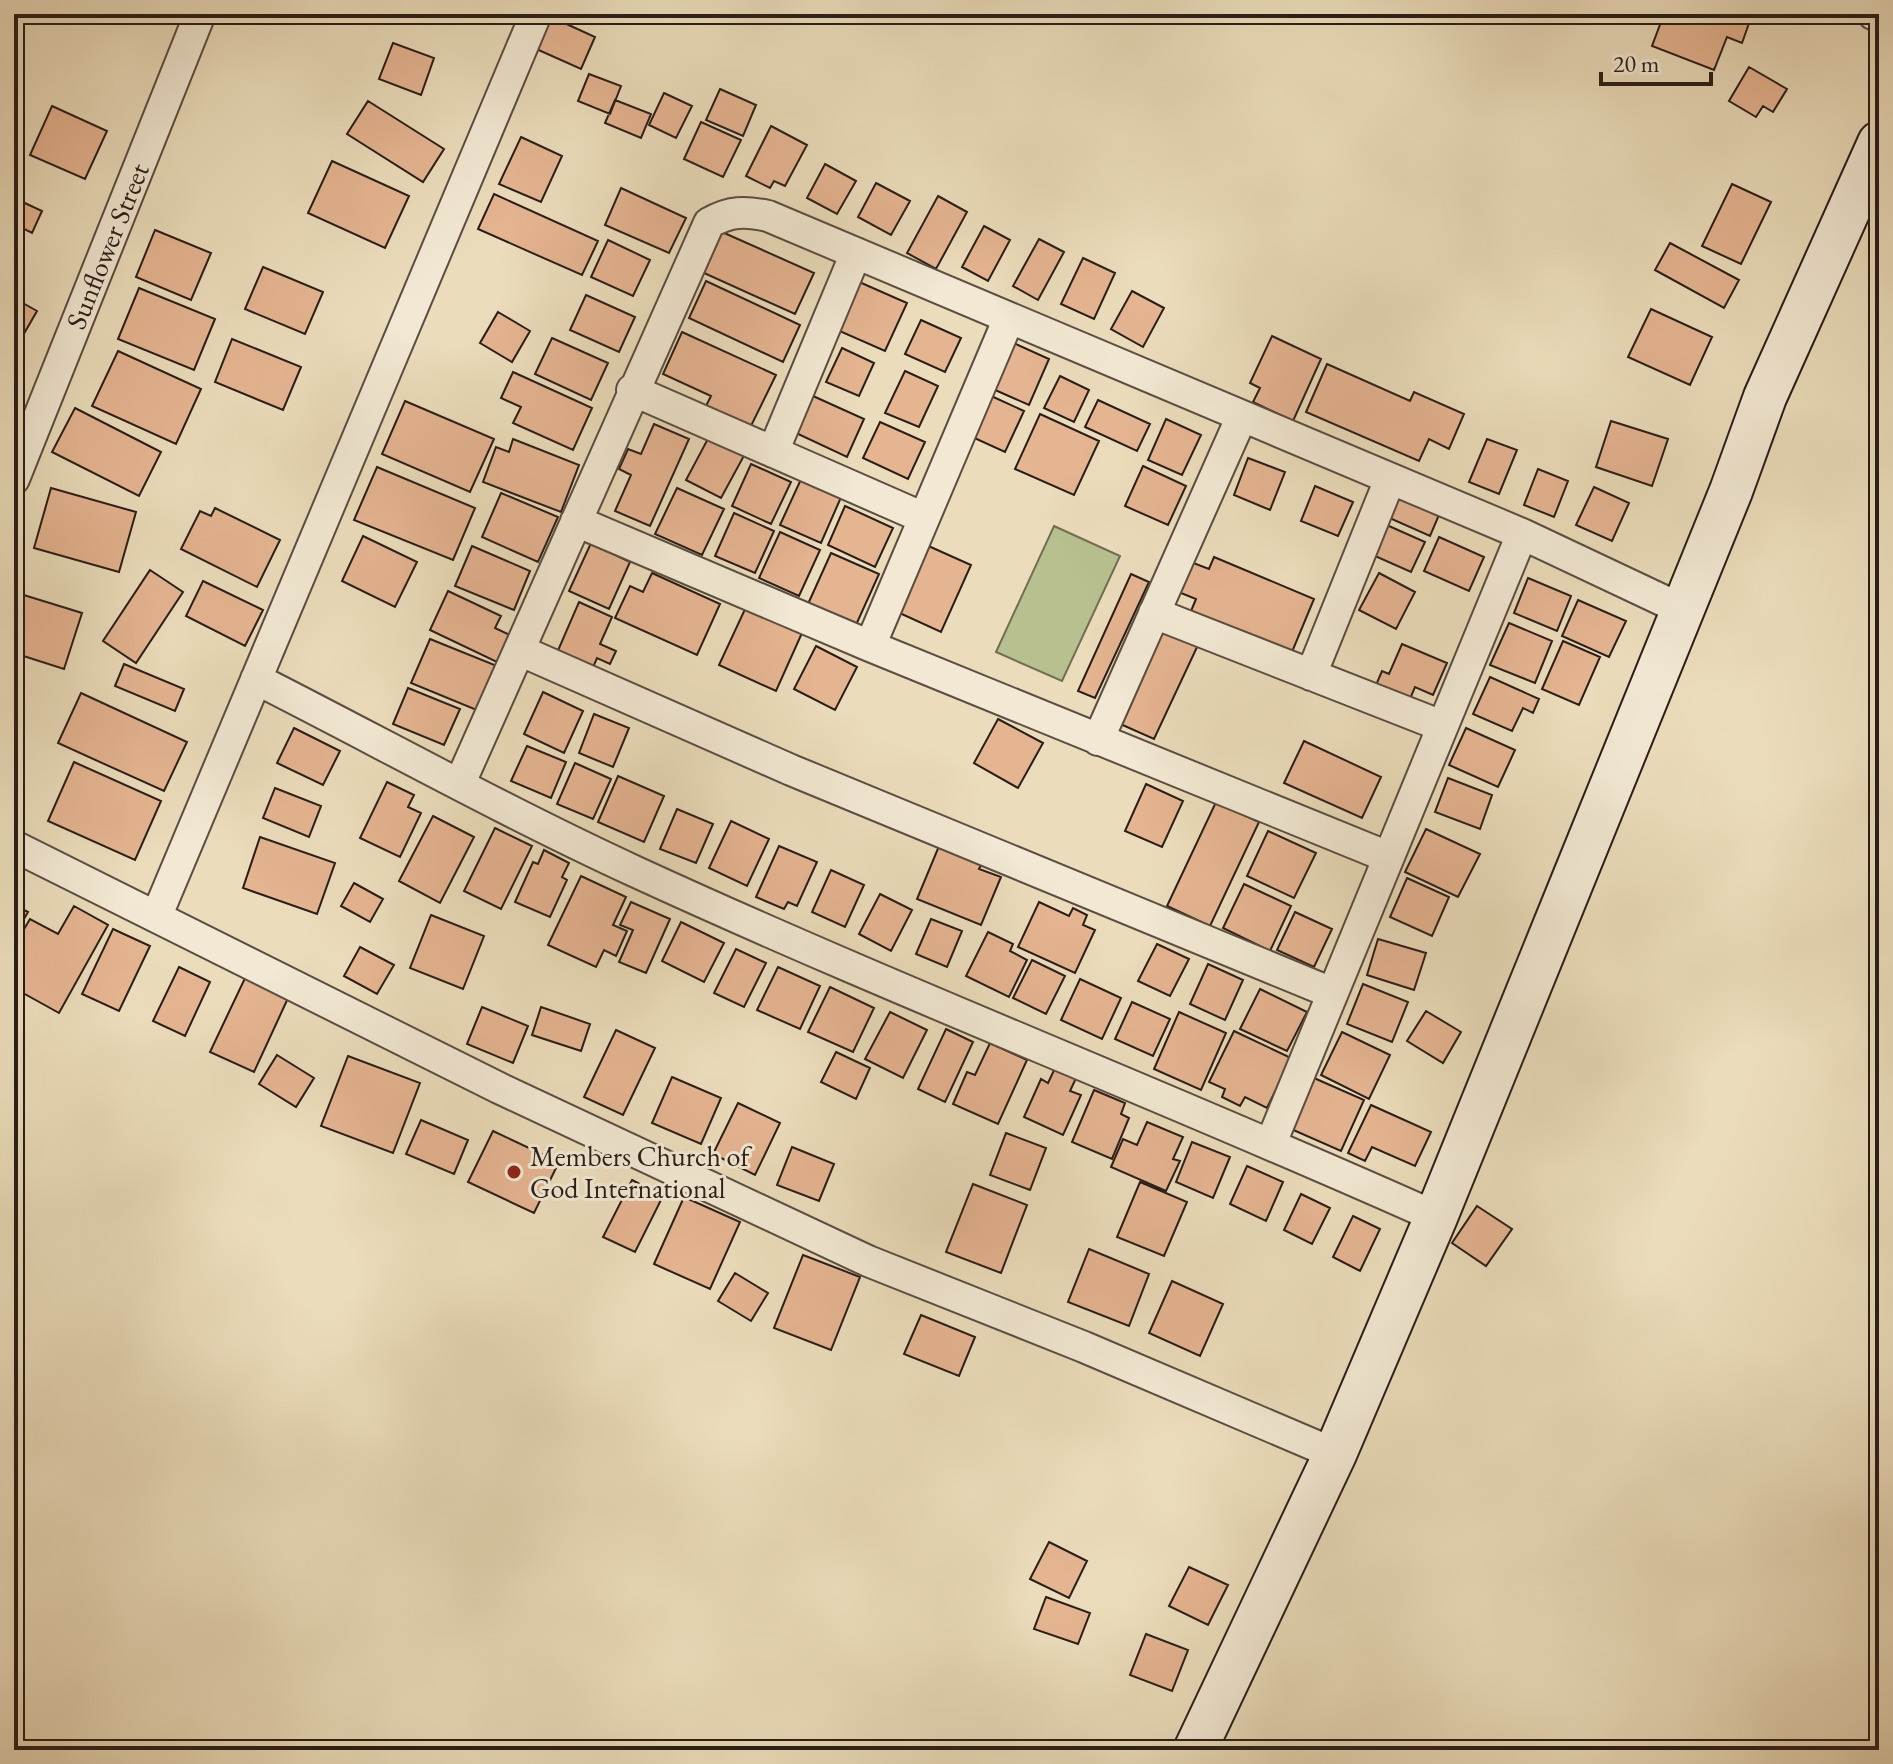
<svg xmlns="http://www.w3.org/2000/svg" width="1893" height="1764" font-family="'EB Garamond',serif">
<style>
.green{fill:#b8c08f;stroke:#706e54;stroke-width:2}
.building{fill:#e5b491;stroke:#291d18;stroke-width:2}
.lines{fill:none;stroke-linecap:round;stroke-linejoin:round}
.street-casing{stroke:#5a4d41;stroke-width:34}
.secondary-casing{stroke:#291d18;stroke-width:46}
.street{stroke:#f2e8d3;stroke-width:30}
.secondary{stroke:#f2e8d3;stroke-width:42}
.poi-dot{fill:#8f2418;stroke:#f2e8d3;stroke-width:3}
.labels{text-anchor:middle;stroke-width:6;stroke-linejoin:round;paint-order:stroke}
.street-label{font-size:28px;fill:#291d18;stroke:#f2e8d3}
.poi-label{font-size:28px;fill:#291d18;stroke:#f2e8d3;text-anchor:start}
</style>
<rect width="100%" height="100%" fill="#ebdcbb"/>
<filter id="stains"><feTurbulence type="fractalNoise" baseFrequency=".0025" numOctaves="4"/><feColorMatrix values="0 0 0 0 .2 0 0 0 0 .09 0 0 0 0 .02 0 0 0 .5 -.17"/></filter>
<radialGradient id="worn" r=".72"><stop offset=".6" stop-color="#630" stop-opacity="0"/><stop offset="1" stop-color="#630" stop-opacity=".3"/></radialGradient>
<path class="green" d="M1054,526L1120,556L1062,681L996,652Z"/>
<path class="building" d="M1664,14H1749L1752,15L1742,43L1727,37L1714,70L1652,46Z
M549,16L595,37L581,69L534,48Z
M393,43L434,58L421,95L379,79Z
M1749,67L1787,89L1773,112L1763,106L1756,117L1729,101Z
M589,74L621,86L610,114L578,101Z
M720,89L756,105L743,136L706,120Z
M664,93L692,106L676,138L649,125Z
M615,100L651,114L641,138L605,123Z
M368,101L444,149L423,182L347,134Z
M52,106L107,131L85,179L30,155Z
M701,122L741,140L723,177L684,159Z
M771,126L807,145L785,186L774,181L770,188L746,176Z
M521,137L562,156L541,202L499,184Z
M332,161L409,196L385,248L308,213Z
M825,164L856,181L837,214L807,198Z
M876,183L910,201L891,235L858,217Z
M1732,184L1771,202L1741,264L1702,246Z
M621,188L686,218L669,253L605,225Z
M494,194L598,241L582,275L478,229Z
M938,196L967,212L936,269L907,253Z
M14,198L42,211L32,233L14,224Z
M984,226L1010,240L988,281L962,267Z
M155,230L211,253L191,300L136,277Z
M722,232L814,273L795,314L704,273Z
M1039,239L1064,252L1038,300L1013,286Z
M608,240L650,260L633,296L591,277Z
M1670,243L1739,280L1724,308L1655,270Z
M1879,253V280L1870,277Z
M1083,258L1115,273L1094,319L1061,304Z
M263,267L323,292L305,334L245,309Z
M706,281L800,325L783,362L689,318Z
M857,281L907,303L885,351L835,329Z
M139,288L215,319L194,370L118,339Z
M1132,291L1164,308L1143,347L1111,329Z
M586,295L635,317L619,352L570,330Z
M14,298L37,311L14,351Z
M1651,309L1712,337L1690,385L1628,357Z
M498,312L530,331L512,362L480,343Z
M921,320L961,338L945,372L905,354Z
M682,332L776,375L749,430L704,410L711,396L663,374Z
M1272,336L1321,359L1293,421L1253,402L1260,388L1250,383Z
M552,338L608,363L591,400L535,374Z
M232,339L301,367L283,410L215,382Z
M1007,340L1049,359L1029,405L986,386Z
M842,348L874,363L859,396L826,382Z
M118,351L201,389L176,444L92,406Z
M1327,364L1410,401L1414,392L1464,414L1449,449L1429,439L1419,461L1306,412Z
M905,371L938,386L919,427L885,413Z
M513,372L592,408L573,450L513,423L521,407L501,398Z
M1060,376L1089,390L1074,422L1044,408Z
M989,395L1024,411L1005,452L970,436Z
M813,396L864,419L847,457L796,433Z
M1098,400L1150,424L1137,451L1085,427Z
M405,401L494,439L470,492L382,454Z
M75,408L161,452L139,496L52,452Z
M1040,414L1099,441L1074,495L1015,469Z
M1166,419L1201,435L1182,475L1148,460Z
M1611,421L1668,439L1652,486L1596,467Z
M880,422L925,442L908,479L863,458Z
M654,424L689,439L650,526L615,511L631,475L619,469L628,449L641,454Z
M711,433L746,452L721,498L686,480Z
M513,439L579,465L561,512L483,482L496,447L509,452Z
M1487,439L1517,450L1499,494L1469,482Z
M1248,458L1285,472L1270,510L1234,495Z
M751,464L791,482L771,524L732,506Z
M1143,466L1186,486L1168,525L1125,506Z
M377,467L475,508L453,560L354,520Z
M1538,469L1568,481L1554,517L1524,505Z
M802,477L842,495L821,543L780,525Z
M1315,486L1353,502L1338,536L1301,521Z
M1594,487L1629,503L1612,541L1576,525Z
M51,488L136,512L119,572L34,548Z
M677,488L724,509L702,555L655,534Z
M501,493L558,517L538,562L482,537Z
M1395,495L1439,515L1430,536L1385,516Z
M845,506L893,528L875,567L828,545Z
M215,508L280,540L257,587L181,549L200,511L211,516Z
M734,513L774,531L755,573L715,556Z
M1380,522L1425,542L1411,572L1366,552Z
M780,532L820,550L799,596L759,578Z
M363,536L417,562L395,607L342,581Z
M1439,537L1484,557L1469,591L1424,571Z
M591,543L630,562L609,609L569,591Z
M924,544L971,565L941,632L893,610Z
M472,546L530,571L514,610L455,586Z
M831,553L879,574L856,625L808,604Z
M1214,557L1314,599L1292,652L1191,611L1196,599L1171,589L1183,559L1209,569Z
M150,570L183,592L136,663L103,641Z
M652,573L720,604L697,655L615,618L630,586L643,592Z
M1379,573L1415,592L1396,629L1359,610Z
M1131,574L1149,582L1095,698L1078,691Z
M1528,578L1571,596L1557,631L1514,613Z
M203,581L263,610L245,646L186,616Z
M448,591L501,616L495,628L512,636L499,663L430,630Z
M14,592L82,613L64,669L14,653Z
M1578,600L1626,621L1609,657L1562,636Z
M579,602L612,617L600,644L616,651L610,664L597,658L591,672L556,655Z
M746,607L802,633L776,691L719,665Z
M1509,623L1552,641L1535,683L1490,665Z
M1162,629L1198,645L1154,739L1118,723Z
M430,639L497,666L479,711L411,683Z
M1563,641L1600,657L1579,705L1542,689Z
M1402,644L1447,663L1433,695L1415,687L1407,706L1373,692L1382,671L1389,674Z
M816,646L857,667L835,710L794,689Z
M124,664L184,689L175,711L115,686Z
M1490,677L1539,699L1533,713L1523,708L1512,731L1473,714Z
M408,688L460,709L444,745L393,724Z
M543,692L583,711L564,753L524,734Z
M81,693L187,742L164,791L58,743Z
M594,714L629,728L613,767L579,753Z
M998,719L1043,743L1018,788L974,763Z
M294,728L340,751L323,785L277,763Z
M1466,728L1515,750L1498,787L1449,765Z
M1304,741L1381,777L1362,818L1284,783Z
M527,746L566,762L551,798L511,781Z
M74,762L161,801L135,860L48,821Z
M575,763L611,779L593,819L557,804Z
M618,776L664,796L644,842L598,822Z
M1448,778L1492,795L1480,829L1435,812Z
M387,782L414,795L408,807L421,813L400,857L360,838Z
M1146,784L1183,801L1162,847L1125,831Z
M275,788L321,806L309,837L263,818Z
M1216,802L1259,822L1210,926L1167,906Z
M677,809L713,824L696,863L660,849Z
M433,816L474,837L440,903L399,881Z
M731,821L769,839L747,886L709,868Z
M495,828L532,846L501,909L464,891Z
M1426,829L1480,854L1458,897L1405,872Z
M1268,831L1316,853L1294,898L1247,876Z
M260,837L335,863L317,914L243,888Z
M779,846L817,862L797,906L788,902L784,909L756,897Z
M939,846L982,863L979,869L1001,877L981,925L917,899Z
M544,850L569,863L562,877L567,880L550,917L515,902L533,862L538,864Z
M831,870L864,885L845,927L812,912Z
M581,876L626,897L613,925L627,931L616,956L604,950L596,967L548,945Z
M1407,878L1449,897L1432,936L1390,917Z
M354,883L383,899L370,922L341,906Z
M1244,884L1291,906L1270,951L1223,928Z
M880,894L912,910L891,951L859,934Z
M631,902L670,919L646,973L619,962L633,930L620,925Z
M1039,902L1069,916L1073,908L1087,915L1083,925L1095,930L1075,973L1018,947Z
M14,905L28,912L14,937Z
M74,906L108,925L59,1013L14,988V946L30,919L58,934Z
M1295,912L1332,929L1314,967L1277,950Z
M431,915L484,936L463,989L410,968Z
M931,919L962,931L947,967L916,954Z
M681,922L724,943L704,982L662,961Z
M113,929L150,946L119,1011L82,994Z
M988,932L1013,944L1010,951L1027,960L1009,997L966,976Z
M1378,939L1426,953L1414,990L1367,975Z
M1157,944L1189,959L1170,996L1138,981Z
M360,947L394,965L377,994L344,976Z
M736,949L766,963L744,1007L714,993Z
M1032,960L1065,976L1046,1014L1013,998Z
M1208,964L1243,980L1225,1020L1190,1004Z
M179,967L210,982L185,1036L153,1021Z
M778,967L820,986L800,1029L757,1010Z
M246,976L289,996L254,1072L210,1052Z
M1080,979L1121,998L1102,1039L1061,1020Z
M1363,984L1408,1002L1392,1042L1347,1024Z
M830,987L874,1008L853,1052L808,1032Z
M1260,989L1307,1012L1287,1051L1240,1029Z
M1132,1002L1170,1019L1153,1056L1115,1039Z
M482,1007L528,1026L513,1063L467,1044Z
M541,1007L590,1024L581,1051L532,1035Z
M1426,1011L1461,1032L1443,1063L1407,1041Z
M890,1012L927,1030L903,1078L865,1059Z
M1179,1012L1226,1033L1201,1090L1154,1069Z
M946,1029L973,1042L945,1102L918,1089Z
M616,1030L655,1048L623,1115L584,1097Z
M1234,1031L1291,1058L1267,1108L1245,1097L1240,1106L1222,1097L1225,1089L1209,1082Z
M1342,1032L1390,1055L1369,1099L1321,1075Z
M990,1043L1027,1060L998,1124L953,1104L967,1072L975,1075Z
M836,1052L870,1068L856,1099L821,1082Z
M277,1055L314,1078L296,1107L259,1084Z
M348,1056L420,1083L393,1153L321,1126Z
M1056,1066L1077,1076L1070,1091L1081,1095L1063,1135L1024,1117L1041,1079L1048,1083Z
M672,1077L721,1098L701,1144L652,1123Z
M1314,1078L1364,1100L1341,1151L1291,1129Z
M1094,1090L1125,1103L1121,1114L1129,1118L1112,1159L1072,1142Z
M738,1103L780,1123L755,1175L713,1154Z
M1371,1105L1431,1132L1415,1166L1372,1147L1365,1161L1348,1153Z
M421,1120L468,1140L454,1174L406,1154Z
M1147,1122L1183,1137L1173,1159L1180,1161L1166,1191L1111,1167L1123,1139L1137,1145Z
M493,1131L559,1162L534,1213L468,1182Z
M1006,1133L1046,1148L1030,1190L990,1175Z
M1192,1142L1230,1157L1213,1198L1176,1182Z
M792,1147L834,1164L819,1201L777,1185Z
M1247,1166L1283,1182L1266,1221L1230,1204Z
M632,1180L663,1196L635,1252L603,1237Z
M1140,1182L1187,1202L1164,1256L1117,1237Z
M973,1184L1027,1205L1001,1273L946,1252Z
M1301,1194L1330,1208L1312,1244L1284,1230Z
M684,1197L740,1222L710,1289L654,1264Z
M1477,1206L1512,1229L1486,1266L1452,1243Z
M1353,1216L1380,1229L1360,1271L1333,1257Z
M1089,1249L1149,1274L1129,1326L1068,1302Z
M803,1255L860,1277L831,1350L774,1328Z
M735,1273L768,1293L751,1321L718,1301Z
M1172,1281L1223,1304L1200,1356L1149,1333Z
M921,1315L975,1337L959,1376L904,1354Z
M1049,1542L1087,1561L1069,1598L1030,1579Z
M1189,1567L1228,1585L1208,1625L1169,1606Z
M1046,1597L1090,1613L1078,1644L1034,1629Z
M1146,1634L1188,1650L1172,1691L1130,1675Z"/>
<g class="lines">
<defs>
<path id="street" d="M1873,14L1879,17
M632,390L924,518
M773,452L856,253
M14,479L200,14
M576,521L870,646L1388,857
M1154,613L1442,726
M870,646L1009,318
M519,650L791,770L1332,993
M1311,675L1390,479
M256,679C382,743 506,812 634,871C899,993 1171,1098 1436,1217
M1098,740L1242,416
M460,783L709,223C730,211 745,211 768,216L1522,534L1681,609
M14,846L499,1088L868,1261L1084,1347L1335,1454
M157,915L536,14
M1271,1143L1522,534"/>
<path id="secondary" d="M1195,1750L1335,1454L1436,1217L1731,491L1765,397L1879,143"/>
</defs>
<use href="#street" class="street-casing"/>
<use href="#secondary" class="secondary-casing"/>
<use href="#street" class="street"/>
<use href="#secondary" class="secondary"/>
</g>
<circle class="poi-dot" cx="514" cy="1172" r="8"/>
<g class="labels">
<g class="street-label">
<text transform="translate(107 246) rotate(-68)" y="10">Sunflower Street</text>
</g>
<g class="poi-label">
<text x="530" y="1166">Members Church of<tspan x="530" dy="32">God International</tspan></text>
</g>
</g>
<rect width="1893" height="1764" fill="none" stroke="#ebdcbb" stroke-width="48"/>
<rect x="16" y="16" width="1861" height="1732" fill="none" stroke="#291d18" stroke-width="4"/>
<rect x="24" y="24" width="1845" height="1716" fill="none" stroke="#291d18" stroke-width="2"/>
<path d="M1601 72v12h110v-12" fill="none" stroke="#291d18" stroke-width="4"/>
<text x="1613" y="72" font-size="24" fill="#291d18" stroke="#f2e8d3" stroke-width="6" paint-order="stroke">20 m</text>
<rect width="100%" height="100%" filter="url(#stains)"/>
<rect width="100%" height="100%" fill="url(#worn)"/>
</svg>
